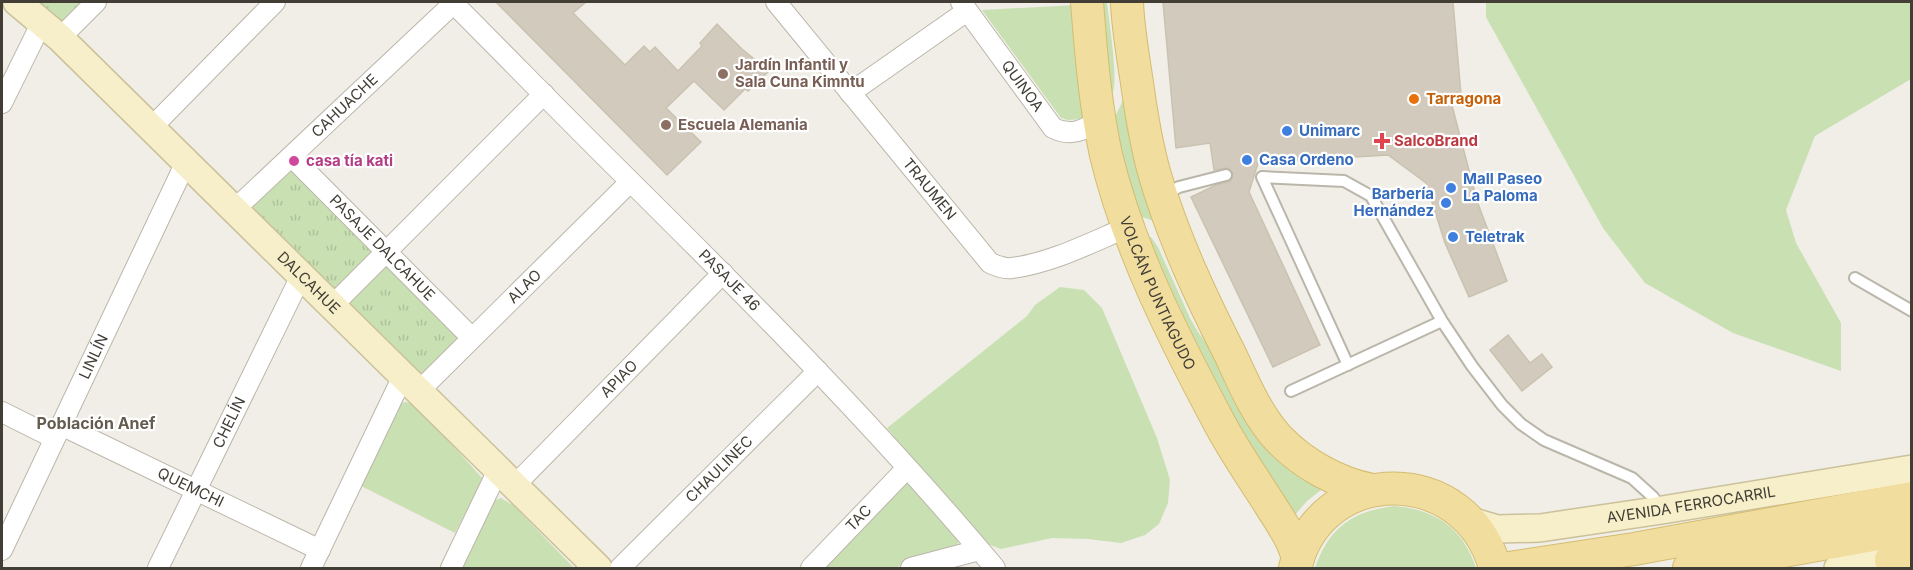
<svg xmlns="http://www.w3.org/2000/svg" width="1913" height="570" font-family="Inter,sans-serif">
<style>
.grass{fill:#c9e0b3}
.park{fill:url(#park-tufts)}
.building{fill:#d1cabd;stroke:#cac2b1;stroke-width:1.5}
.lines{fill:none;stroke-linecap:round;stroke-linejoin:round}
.lane-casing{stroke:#bbb6aa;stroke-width:14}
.street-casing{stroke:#bbb6aa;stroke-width:22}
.secondary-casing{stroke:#cbc19b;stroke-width:30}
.primary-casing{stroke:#d4bc70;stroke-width:34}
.lane{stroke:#fff;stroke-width:10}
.street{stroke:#fff;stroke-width:20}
.secondary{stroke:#f7efc9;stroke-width:27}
.primary{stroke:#f1de9e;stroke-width:32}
.education-dot{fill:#8d6e63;stroke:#fff;stroke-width:2}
.food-dot{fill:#e8710a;stroke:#fff;stroke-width:2}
.shop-dot{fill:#3f7fe0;stroke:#fff;stroke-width:2}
.health-dot{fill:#e0444e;stroke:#fff;stroke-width:2}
.hotel-dot{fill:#d1479c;stroke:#fff;stroke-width:2}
.labels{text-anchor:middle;stroke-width:4.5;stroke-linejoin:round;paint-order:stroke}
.education-label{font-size:15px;font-weight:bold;fill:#785e54;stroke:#fff;text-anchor:start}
.street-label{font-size:15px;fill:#423e36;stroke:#fff}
.food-label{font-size:15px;font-weight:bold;fill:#c56008;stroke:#fff;text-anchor:start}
.shop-label{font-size:15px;font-weight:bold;fill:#366cbe;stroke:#fff;text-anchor:start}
.health-label{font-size:15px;font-weight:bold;fill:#be3a42;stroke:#fff;text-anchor:start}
.hotel-label{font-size:15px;font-weight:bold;fill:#b23c85;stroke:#fff;text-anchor:start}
.neighbourhood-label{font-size:16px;font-weight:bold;fill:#645c4f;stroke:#fff}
</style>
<defs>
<pattern id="park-tufts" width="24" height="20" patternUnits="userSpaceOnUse" patternTransform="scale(1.5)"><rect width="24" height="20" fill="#c9e0b3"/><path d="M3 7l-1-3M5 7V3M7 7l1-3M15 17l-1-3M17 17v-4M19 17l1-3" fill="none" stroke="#aec19b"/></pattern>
</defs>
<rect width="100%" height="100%" fill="#f0eee6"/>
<path class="grass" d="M1099,2H1107C1109,23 1118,74 1113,92H1111Z
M1486,2H1911V79L1815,136L1786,210L1796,243L1841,323V371L1733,333L1645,283L1603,228L1486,17Z
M1077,5L1088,112L1083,119L1068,120L1061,118L982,10Z
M1124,98L1156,222L1137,215L1112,123Z
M1146,237H1151L1158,247L1190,318L1198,332L1217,358L1325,487L1307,501L1295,515L1210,380Z
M1060,287L1084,290L1102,308L1157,438L1170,480L1168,503L1159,524L1145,535L1121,543L1088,539L1052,538L1001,549L985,543L887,428L1027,316L1035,305Z
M406,402L414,404L420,409L483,479L455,533L361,486L401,403Z
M907,483L912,485L958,538V546L954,552L893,568H817L901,484Z
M501,498L514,506L574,568H461L493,501Z
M1395,506C1436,510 1463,528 1476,568H1315C1329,528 1352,511 1395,506Z"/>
<path class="park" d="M27,2H87L60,29Z
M292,162L467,337L418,385L242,210Z"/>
<path class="building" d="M496,2H586L573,13L625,65L644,46L650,52L655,47L678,71L702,46L700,43L717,24L742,49L769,71L748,91L745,89L724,110L694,81L666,108L701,142L667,175Z
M1163,2H1453L1461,95L1449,94L1477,201L1507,281L1469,297L1445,243L1426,183L1388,155L1258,163L1249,192L1320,345L1273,367L1191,197L1216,185L1231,181L1233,173L1227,168L1214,170L1210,143L1176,148Z
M1508,335L1530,363L1542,354L1552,367L1522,391L1490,350Z"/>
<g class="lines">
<defs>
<path id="lane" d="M1165,194L1179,187L1226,175
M1855,278L1912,311
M1348,365L1262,177L1344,181L1371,196L1442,321L1472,366L1502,405L1521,424L1544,440L1632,478L1653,497L1661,508
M1291,391L1442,321"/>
<g id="street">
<path id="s1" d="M452,2C512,62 571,123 631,182C757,307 881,432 995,568"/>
<path id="s2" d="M776,2L990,263C997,266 1004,269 1012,268C1052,263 1092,242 1128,227"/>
<path id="s3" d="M961,2L1053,128C1071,137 1085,130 1099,120"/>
<path d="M60,38L96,2"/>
<path d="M850,93L967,11"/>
<path d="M2,103L42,22"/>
<path d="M151,128L275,2"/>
<path id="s4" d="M292,157L472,338"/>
<path id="s5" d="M234,210L454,3"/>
<path d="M332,306L544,94"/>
<path id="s6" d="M418,392L630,182"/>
<path d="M2,412L54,438"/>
<path id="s7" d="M61,425L320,550"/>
<path id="s8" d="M514,486L723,273"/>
<path id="s9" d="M2,550L186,162"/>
<path id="s10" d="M158,568L301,276"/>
<path d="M311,568L403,376"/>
<path d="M451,568L498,470"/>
<path id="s11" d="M620,568L818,371"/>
<path id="s12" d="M811,568L907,468"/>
<path d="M911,568L979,550"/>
</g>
<g id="secondary">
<path id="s13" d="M17,2L60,38L598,568"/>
<path id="s14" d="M1470,521L1497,529L1540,528L1662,510L1912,469"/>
<path d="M1838,568L1891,560L1910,566"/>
</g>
<g id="primary">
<path id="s15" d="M1087,2C1091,53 1095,104 1106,155C1129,250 1175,340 1221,426C1235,452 1253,478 1269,503C1280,521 1293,538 1298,559"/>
<path d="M1127,2C1128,29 1133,56 1137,83C1141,112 1146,143 1154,172C1172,235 1201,297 1231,356C1244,384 1257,415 1278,438C1303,464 1337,483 1372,490"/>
<path d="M1891,560L1912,555"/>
<path d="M1295,568C1321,461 1467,463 1495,568"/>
<path d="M1509,568L1634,549L1912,498"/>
<path d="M1689,568L1912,528"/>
</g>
</defs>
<use href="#lane" class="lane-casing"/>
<use href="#street" class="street-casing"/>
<use href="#secondary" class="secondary-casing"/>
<use href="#primary" class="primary-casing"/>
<use href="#lane" class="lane"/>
<use href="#street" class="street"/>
<use href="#secondary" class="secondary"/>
<use href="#primary" class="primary"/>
</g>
<g class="education-dot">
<circle cx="723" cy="74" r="6"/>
<circle cx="666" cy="125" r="6"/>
</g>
<circle class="food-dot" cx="1414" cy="99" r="6"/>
<g class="shop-dot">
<circle cx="1287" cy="131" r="6"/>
<circle cx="1247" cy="160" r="6"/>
<circle cx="1451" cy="188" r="6"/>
<circle cx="1446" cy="203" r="6"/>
<circle cx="1453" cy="237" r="6"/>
</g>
<path class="health-dot" d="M1379 132h6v6h6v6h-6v6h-6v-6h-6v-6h6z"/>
<circle class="hotel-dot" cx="294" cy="161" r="6"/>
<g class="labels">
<g class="education-label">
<text x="735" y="70">Jardín Infantil y<tspan x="735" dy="17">Sala Cuna Kimntu</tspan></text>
<text x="678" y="130">Escuela Alemania</text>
</g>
<g class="street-label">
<text dy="5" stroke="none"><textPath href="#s3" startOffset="104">QUINOA</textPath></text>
<text dy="5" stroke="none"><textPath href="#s5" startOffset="152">CAHUACHE</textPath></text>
<text dy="5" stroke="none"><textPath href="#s2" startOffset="242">TRAUMEN</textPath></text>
<text dy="5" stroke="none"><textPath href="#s4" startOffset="128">PASAJE DALCAHUE</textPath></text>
<text dy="5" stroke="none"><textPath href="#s1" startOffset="393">PASAJE 46</textPath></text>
<text dy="5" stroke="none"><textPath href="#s13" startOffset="405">DALCAHUE</textPath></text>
<text dy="5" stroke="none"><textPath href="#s6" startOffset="150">ALAO</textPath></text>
<text dy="5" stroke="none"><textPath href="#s15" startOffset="302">VOLCÁN PUNTIAGUDO</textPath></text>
<text dy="5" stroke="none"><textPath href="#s9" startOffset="214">LINLÍN</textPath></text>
<text dy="5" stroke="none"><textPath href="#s8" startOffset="150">APIAO</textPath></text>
<text dy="5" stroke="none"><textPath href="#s10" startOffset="162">CHELÍN</textPath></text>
<text dy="5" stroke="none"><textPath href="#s11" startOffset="140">CHAULINEC</textPath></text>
<text dy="5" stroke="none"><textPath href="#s7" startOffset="144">QUEMCHI</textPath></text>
<text dy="5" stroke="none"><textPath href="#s14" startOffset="224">AVENIDA FERROCARRIL</textPath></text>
<text dy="5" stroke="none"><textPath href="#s12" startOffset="69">TAC</textPath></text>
</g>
<g class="food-label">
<text x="1426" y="104">Tarragona</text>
</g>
<g class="shop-label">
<text x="1299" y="136">Unimarc</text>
<text x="1259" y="165">Casa Ordeno</text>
<text x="1463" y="184">Mall Paseo<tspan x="1463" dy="17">La Paloma</tspan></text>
<text x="1434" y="199" text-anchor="end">Barbería<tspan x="1434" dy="17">Hernández</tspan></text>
<text x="1465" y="242">Teletrak</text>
</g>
<g class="health-label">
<text x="1394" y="146">SalcoBrand</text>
</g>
<g class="hotel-label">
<text x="306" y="166">casa tía kati</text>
</g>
<g class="neighbourhood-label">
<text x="96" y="429">Población Anef</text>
</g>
</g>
<rect width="1913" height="570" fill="none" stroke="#423e36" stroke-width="6"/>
</svg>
